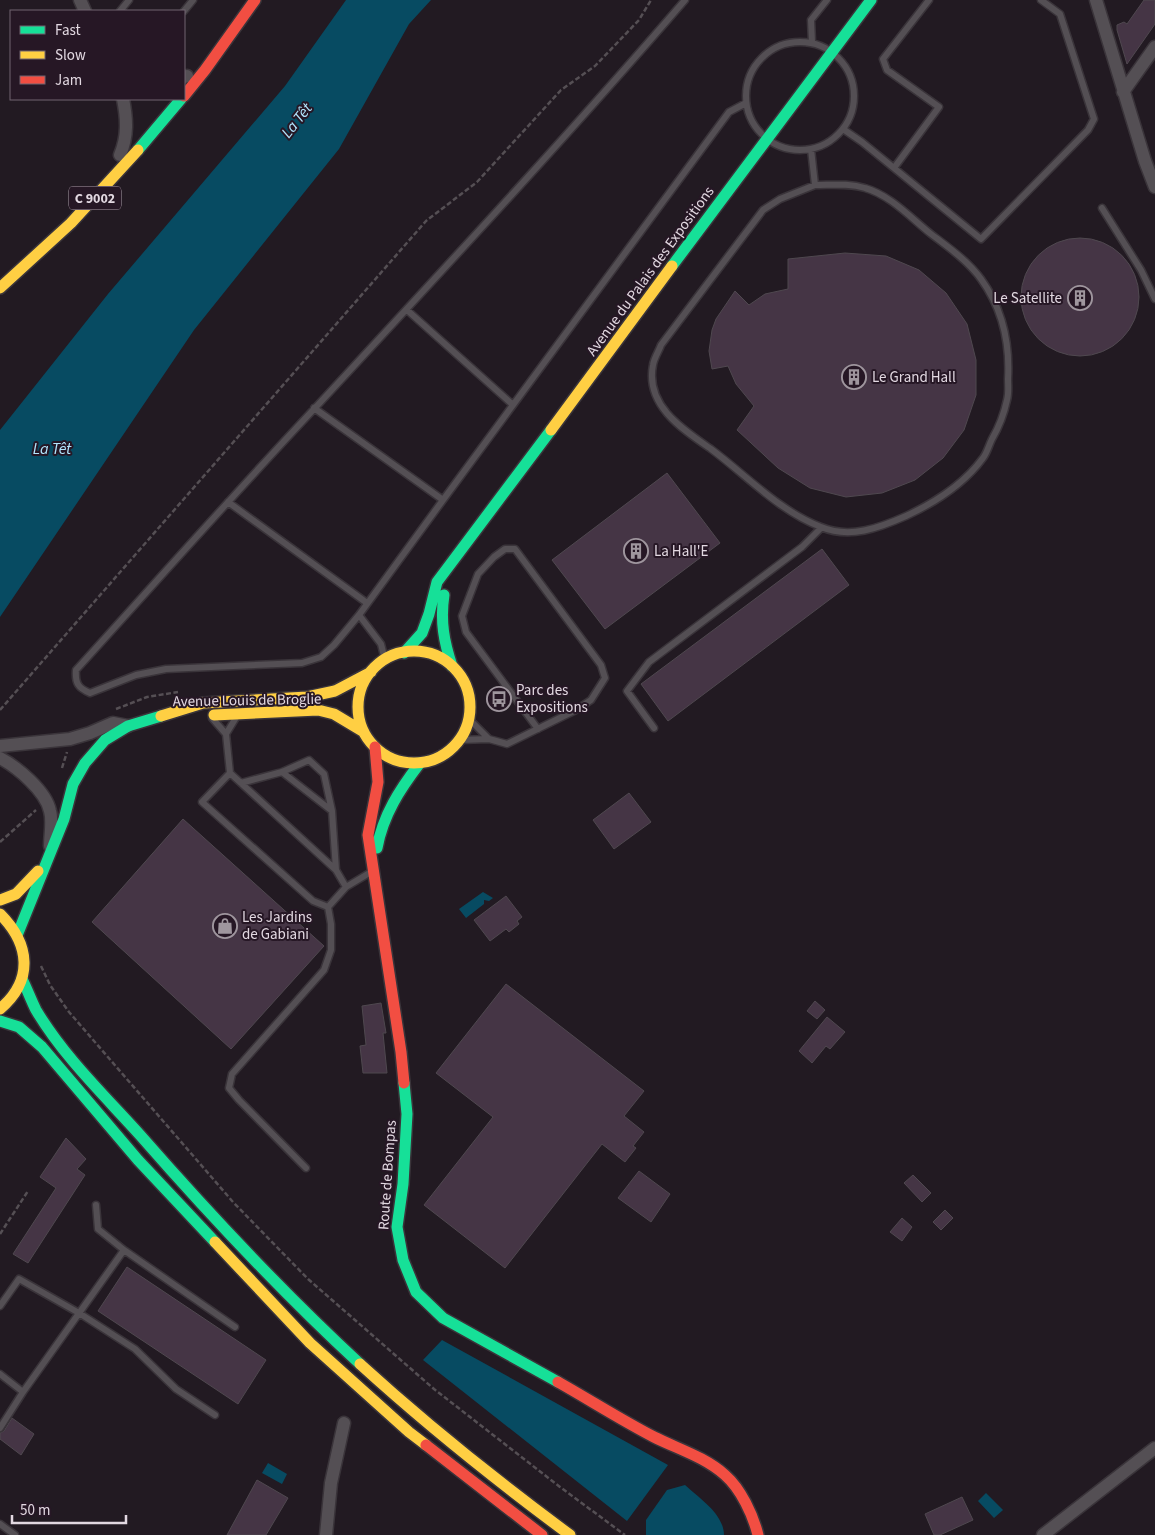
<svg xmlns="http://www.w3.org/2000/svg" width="1155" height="1535" font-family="'Source Sans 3',sans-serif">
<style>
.water{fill:#074b62}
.building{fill:#453545;stroke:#4f484f}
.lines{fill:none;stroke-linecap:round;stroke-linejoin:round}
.lane-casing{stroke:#3a343a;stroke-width:9}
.street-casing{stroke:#3a343a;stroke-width:15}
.fast-casing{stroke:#3a343a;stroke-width:14}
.slow-casing{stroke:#3a343a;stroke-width:14}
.jam-casing{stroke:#3a343a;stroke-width:14}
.path{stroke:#554f54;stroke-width:2.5;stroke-dasharray:5 2.5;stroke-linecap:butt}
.lane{stroke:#544f54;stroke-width:6}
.street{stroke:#544f54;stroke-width:12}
.fast{stroke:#16e098;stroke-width:11}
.slow{stroke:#ffcf43;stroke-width:11}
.jam{stroke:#f24e42;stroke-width:11}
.labels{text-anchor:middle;stroke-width:4;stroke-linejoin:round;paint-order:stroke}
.shield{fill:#261725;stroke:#aa9ea9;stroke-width:1}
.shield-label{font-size:14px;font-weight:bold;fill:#e2d8e1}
.street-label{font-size:15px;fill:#e2d8e1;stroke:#261725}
.poi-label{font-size:15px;fill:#e2d8e1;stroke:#261725;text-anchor:start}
.water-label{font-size:16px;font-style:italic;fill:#b2e6fe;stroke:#261725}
</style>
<rect width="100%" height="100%" fill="#221a22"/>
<path class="water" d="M346,0H431L409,24L339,149L194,330L0,617V430L108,294L285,86Z
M483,892L493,898L489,901L484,900V904L466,918L459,909Z
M442,1340L668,1465L627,1521L423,1360Z
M268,1463L287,1474L282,1484L262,1473Z
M685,1485C699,1498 724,1514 724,1535H646V1520L667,1490Z
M986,1493L1003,1510L994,1518L978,1501Z"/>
<path class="building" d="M1144,0H1155V24L1127,64L1117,30V25L1124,22L1127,24Z
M1021 297a59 59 0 1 1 118 0a59 59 0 1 1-118 0Z
M845,253L886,256L919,270L946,293L967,324L976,360V395L964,430L943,458L915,480L882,493L846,497L810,488L778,468L737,430L754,406L736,384L728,366L712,369L709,351L712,330L716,319L735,291L749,305L765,294L788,289V259Z
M667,473L720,543L605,629L552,560Z
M822,549L849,585L668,721L641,684Z
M629,793L651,822L614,849L593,820Z
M183,819L324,946L231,1049L92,922Z
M506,896L522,917L517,921L519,924L509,932L506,929L490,941L474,920Z
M506,984L644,1091L624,1116L644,1132L633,1146L636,1148L625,1162L602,1144L505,1268L424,1205L493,1117L436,1073Z
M815,1001L825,1010L817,1019L807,1011Z
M381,1003L386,1033H383L387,1073H363L360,1046L366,1045L362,1006Z
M827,1017L845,1032L830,1049L826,1046L812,1063L799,1051Z
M66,1138L86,1159L77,1169L85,1175L28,1263L13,1254L56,1188L40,1177Z
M639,1171L670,1194L651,1222L618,1198Z
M913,1175L931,1193L922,1202L904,1183Z
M945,1210L953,1218L941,1230L933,1222Z
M902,1218L912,1227L902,1241L890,1232Z
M127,1267L266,1360L238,1404L98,1311Z
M12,1418L34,1434L21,1455L0,1439V1433L4,1431Z
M257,1480L288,1498L266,1535H227Z
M962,1497L973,1520L940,1535H934L925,1514Z"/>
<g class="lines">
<defs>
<path id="lane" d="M685,0C565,139 440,273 315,408C234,494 156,582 76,670C75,683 78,688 90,693L136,675L166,669L302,663L321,657L334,645L359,615L443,500L729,112L746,103
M120,11L129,0
M184,11L193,0
M746 96a54 54 0 1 1 108 0a54 54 0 1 1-108 0Z
M812,42L811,20L827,0
M843,129L862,142L981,239L1088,130L1094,119L1060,14L1041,0
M811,149L815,185C832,185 849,183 865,188C890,195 911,218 931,234C948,247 968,261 981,279C1002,308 1010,343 1008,379C1008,386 1009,393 1007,400C1004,414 999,427 992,439C989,445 987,453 983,458C964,484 934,503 906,516C879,528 850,539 821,527C779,511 746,475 711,449C682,429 645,405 653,365C654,358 659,351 661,345L763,210L780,199L815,185
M894,168L939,107L887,70L883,59L929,0
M1102,208L1141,270L1155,299
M407,310L513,405
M314,408L443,500
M228,502L367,603
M359,615L381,644L385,660
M212,718L226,734L230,773
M654,728L627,691L649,662L802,547L821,528
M226,734L237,716
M489,739L507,744L576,710L591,700L605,678L601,665L515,549H505L494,557L478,574L462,616L466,632L538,729
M460,740L489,739L469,719
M282,772L332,811L336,870
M241,783L282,772L309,760L324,774L332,811
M328,907L313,901L202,802L230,773L336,870L346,887
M328,907L346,887L371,872
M306,1168L239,1100L229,1088L232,1074L324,970L331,950V924L328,907
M96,1205L98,1229L124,1250L235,1327
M0,1306L19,1279L79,1313L135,1349L176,1389L215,1415
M0,1374L23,1392
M0,1428L23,1392L124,1250
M0,1524L15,1535"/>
<path id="street" d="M80,0L85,11
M1096,0L1145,161L1155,187
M184,77L187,76
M1123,92L1155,47
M120,155C128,136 127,119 123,99
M0,746L70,739L90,733L113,723L128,726
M0,758C17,767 46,791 50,811C53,821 50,835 50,846
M326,1535L331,1483L344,1423
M1043,1535L1155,1448"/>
<path id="fast" d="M138,150L181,99
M672,266L871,0
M444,595C440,621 444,642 452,666
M404,653L422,633L429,614L437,582L551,430
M377,848C383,815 400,789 420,763
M18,933L64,819L73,784L85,763L105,740L128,726L161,716
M22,979C27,989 31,1000 36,1010C64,1057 104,1095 140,1135C210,1215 282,1292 360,1364
M0,1021L19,1027L42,1047L138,1160L215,1242
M404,1083L407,1114L403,1184L397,1227L403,1260L416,1292L443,1318L558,1382"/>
<path id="slow" d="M0,288L71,223L138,150
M551,430L672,266
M358 707a56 56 0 1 1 112 0a56 56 0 1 1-112 0Z
M214,715L318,710L334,714L364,732
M161,716L203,703L307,697L335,691L371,672
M0,900L16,894L38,871
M0,914C30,944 34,980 0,1009
M215,1242L310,1343L409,1432L426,1445
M360,1364C427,1425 497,1481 570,1535"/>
<path id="jam" d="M184,96L205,70L255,0
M375,747L378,782L368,835L401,1052L404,1083
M558,1382C590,1400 621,1420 654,1437C678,1449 705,1457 725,1475C741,1489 753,1515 758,1535
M426,1445L542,1535"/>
</defs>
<use href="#lane" class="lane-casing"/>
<use href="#street" class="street-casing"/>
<use href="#fast" class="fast-casing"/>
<use href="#slow" class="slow-casing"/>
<use href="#jam" class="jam-casing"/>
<path class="path" d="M116,709L147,697L178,692
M0,710L426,221L477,182L561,90L595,66L639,20L651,0
M62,768L67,752
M0,842L36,810
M41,966L50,985L69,1012L233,1202L308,1279L434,1389L560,1487L625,1535
M0,1234L28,1191"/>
<use href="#lane" class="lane"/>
<use href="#street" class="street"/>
<use href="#fast" class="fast"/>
<use href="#slow" class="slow"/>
<use href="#jam" class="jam"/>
</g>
<defs>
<symbol id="building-ring" viewBox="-11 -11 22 22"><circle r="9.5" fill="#261725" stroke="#9f969e" stroke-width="1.5"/><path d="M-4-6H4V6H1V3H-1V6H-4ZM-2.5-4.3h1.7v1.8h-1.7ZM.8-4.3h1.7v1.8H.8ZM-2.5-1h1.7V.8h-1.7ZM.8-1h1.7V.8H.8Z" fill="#9f969e"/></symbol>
<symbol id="bus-ring" viewBox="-11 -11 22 22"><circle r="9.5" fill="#261725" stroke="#9f969e" stroke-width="1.5"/><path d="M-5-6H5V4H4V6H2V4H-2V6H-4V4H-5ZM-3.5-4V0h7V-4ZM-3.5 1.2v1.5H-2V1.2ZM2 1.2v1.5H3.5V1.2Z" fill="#9f969e"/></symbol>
<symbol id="shop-ring" viewBox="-11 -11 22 22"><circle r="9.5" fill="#261725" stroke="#9f969e" stroke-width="1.5"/><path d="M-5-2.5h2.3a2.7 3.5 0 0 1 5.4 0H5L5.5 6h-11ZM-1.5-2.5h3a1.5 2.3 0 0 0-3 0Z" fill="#9f969e"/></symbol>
</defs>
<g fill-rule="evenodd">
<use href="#building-ring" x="1066" y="284" width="28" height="28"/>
<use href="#building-ring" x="840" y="363" width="28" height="28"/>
<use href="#building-ring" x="622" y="537" width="28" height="28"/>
<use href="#bus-ring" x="485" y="685" width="28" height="28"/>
<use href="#shop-ring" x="211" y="912" width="28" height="28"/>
</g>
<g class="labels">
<rect class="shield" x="69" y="186.5" width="52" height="23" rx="4"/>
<g class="shield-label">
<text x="95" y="203">C 9002</text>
</g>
<g class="street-label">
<text transform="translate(650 271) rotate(-54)" y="5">Avenue du Palais des Expositions</text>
<text transform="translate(247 700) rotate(-1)" y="5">Avenue Louis de Broglie</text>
<text transform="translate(387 1175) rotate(-86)" y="5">Route de Bompas</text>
</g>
<g class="poi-label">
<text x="1062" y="303" text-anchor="end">Le Satellite</text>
<text x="872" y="382">Le Grand Hall</text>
<text x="654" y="556">La Hall'E</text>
<text x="516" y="695">Parc des<tspan x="516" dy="17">Expositions</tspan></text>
<text x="242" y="922">Les Jardins<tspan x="242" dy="17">de Gabiani</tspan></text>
</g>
<g class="water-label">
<text transform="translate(296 120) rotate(-52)" y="6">La Têt</text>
<text x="52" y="454">La Têt</text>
</g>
</g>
<rect x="10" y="10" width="175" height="90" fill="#261725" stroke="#716470"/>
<rect x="20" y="26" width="25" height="8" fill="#16e098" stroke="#716470"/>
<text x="55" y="35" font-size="15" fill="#e2d8e1">Fast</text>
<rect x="20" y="51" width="25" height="8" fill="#ffcf43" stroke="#716470"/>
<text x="55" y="60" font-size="15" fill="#e2d8e1">Slow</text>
<rect x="20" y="76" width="25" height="8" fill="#f24e42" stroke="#716470"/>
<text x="55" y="85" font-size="15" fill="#e2d8e1">Jam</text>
<path d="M12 1515v8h114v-8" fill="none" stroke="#e2d8e1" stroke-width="2.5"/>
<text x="20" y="1515" font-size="15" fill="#e2d8e1" stroke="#261725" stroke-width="4" paint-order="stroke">50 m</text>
</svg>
